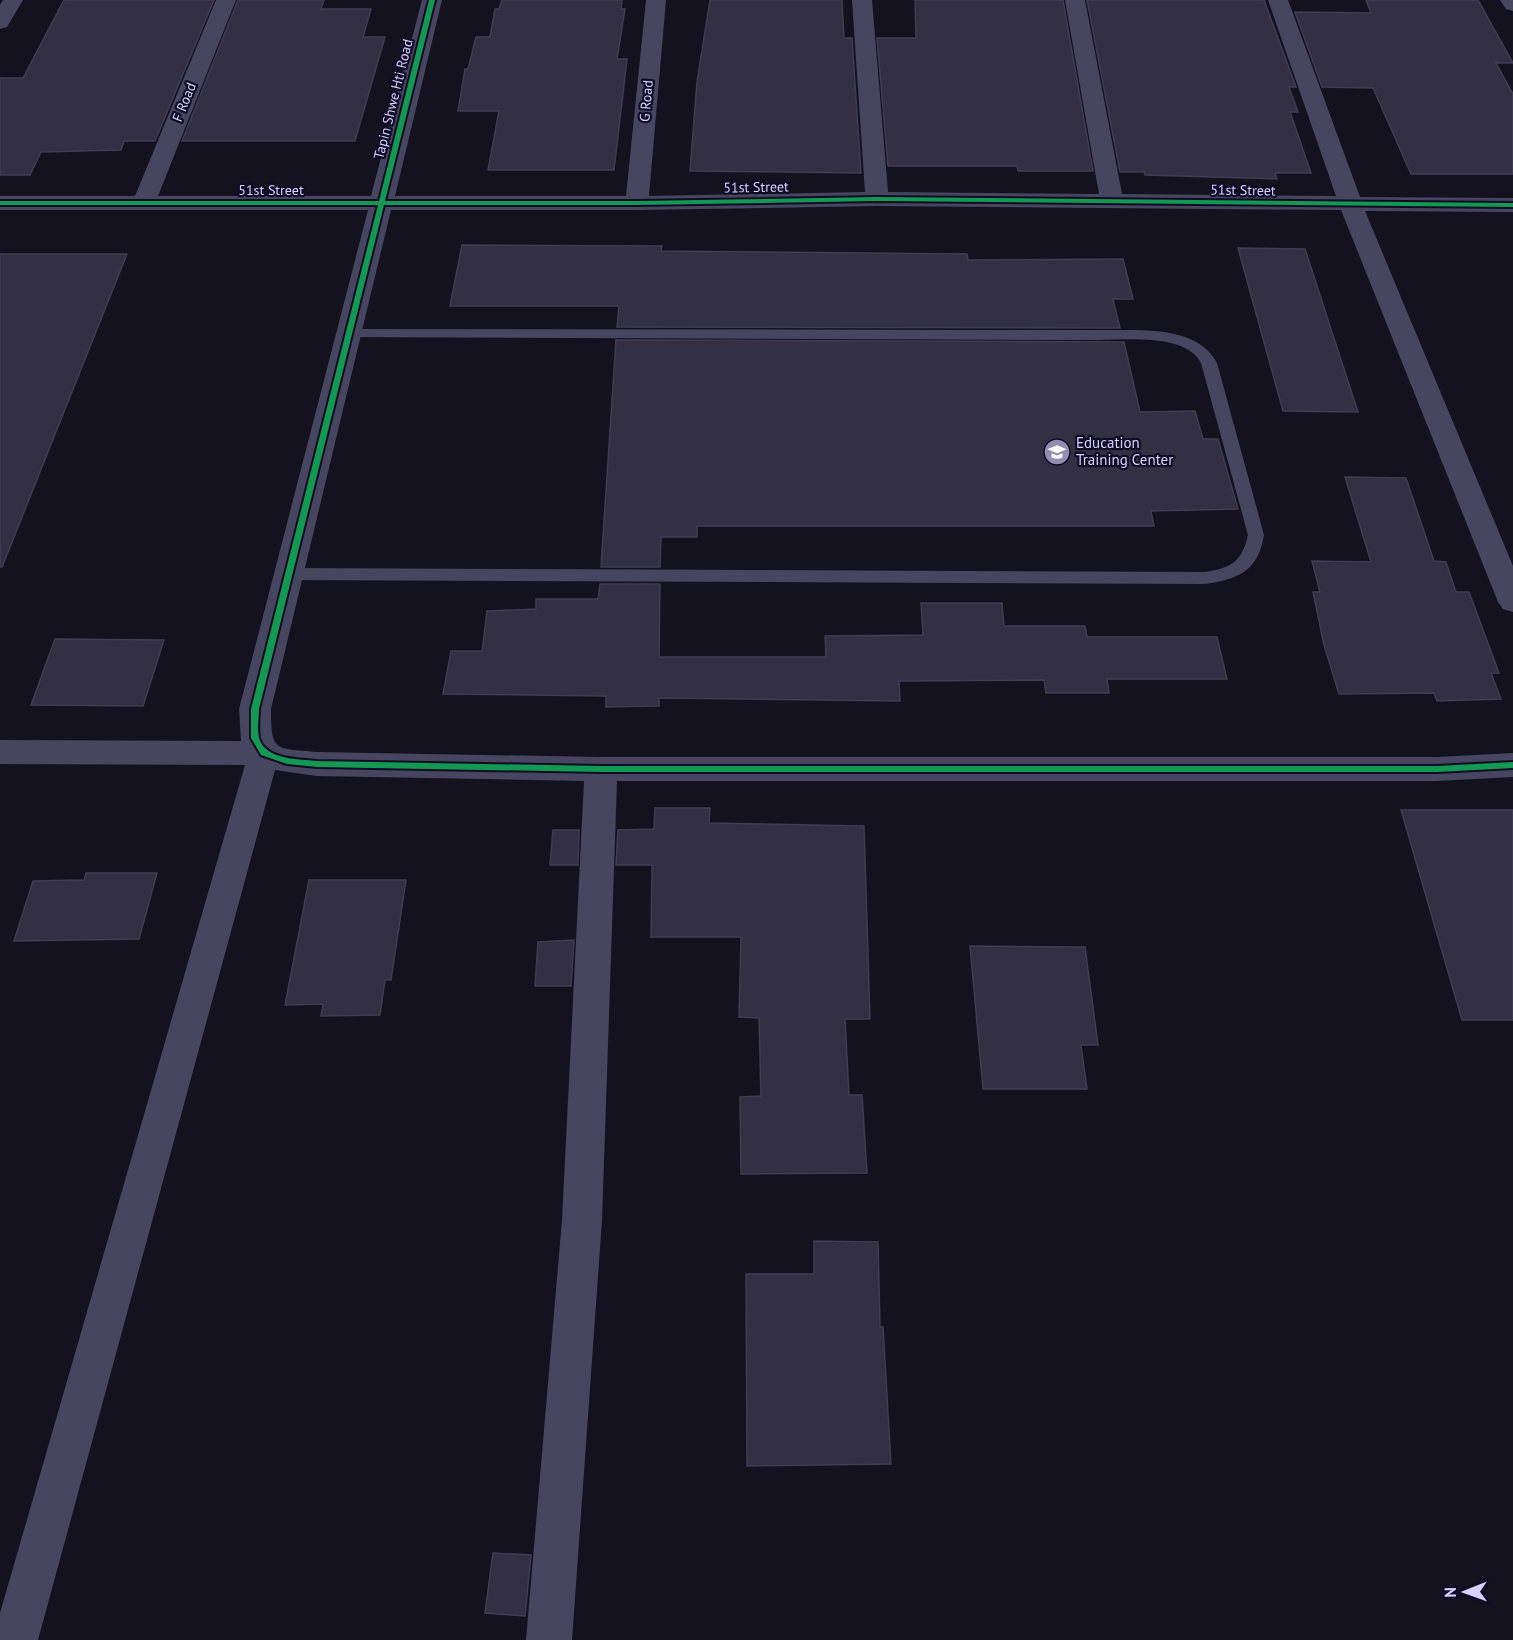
<svg xmlns="http://www.w3.org/2000/svg" width="1513" height="1640" font-family="'PT Sans',sans-serif">
<style>
.building{fill:#323042;stroke:#413c54;stroke-width:1.5}
.lines{fill:none;stroke-linecap:round;stroke-linejoin:round}
.service{fill:#474661;fill-rule:evenodd}
.minor{fill:#474661;fill-rule:evenodd}
.cycleway-casing{stroke:#110c25;stroke-width:4}
.cycleway{fill:#139951;fill-rule:evenodd}
.labels{text-anchor:middle;stroke-width:4.5;stroke-linejoin:round;paint-order:stroke}
.far-street-label{font-size:14px;fill:#d6d1ff;stroke:#110c25}
.poi-label{font-size:15px;fill:#d6d1ff;stroke:#110c25;text-anchor:start}
</style>
<rect width="100%" height="100%" fill="#14121f"/>
<path class="building" d="M64,0H214L155,141H124L121,150L41,152L30,175H0V78H23Z
M238,0H324L321,9H371L363,37H385L355,141H182Z
M502,0H622L621,9H625L617,59H627L614,170H488L499,111H458L465,69H468L476,37H490L495,9H499Z
M710,0H842L844,38H852L861,173L690,171L697,82Z
M915,0H1063L1093,171H1018L1017,166H888L877,38H916Z
M1087,0H1264L1296,87H1289L1298,112H1290L1311,173H1275L1277,179L1145,175L1144,172H1120Z
M1366,0H1478L1513,63H1496L1513,94V174H1411L1373,88L1322,87L1295,12L1371,13Z
M462,245L662,246L661,251L967,254L968,260L1123,259L1133,299H1113L1120,328L617,327L619,306H450Z
M1238,248L1305,249L1358,412L1283,411Z
M0,254H127L2,567H0Z
M616,340L1124,342L1140,412L1195,411L1203,439H1218L1238,509L1151,511L1154,526H697V537H661L660,567H601Z
M1345,477L1406,478L1434,561L1446,562L1456,592H1469L1499,673H1491L1501,699L1437,701L1434,693L1339,694L1324,645L1313,592H1320L1312,561L1371,562Z
M600,584H660L659,657H826L825,636L923,635L921,603H1002L1004,626H1085L1087,637H1217L1227,679H1107L1109,693H1046L1044,680L899,681L900,701L659,698V706L606,707V696L443,694L451,651H482L487,611L536,609V599H598Z
M55,639L164,640L143,706L31,705Z
M655,808H710L709,823L864,826L870,1019H845L849,1095H862L867,1173L741,1174L740,1097L761,1096L759,1018L739,1017L741,937H651L652,865H616L618,830L654,829Z
M1401,810H1513V1020H1462Z
M553,830H579L578,865H550Z
M86,873H157L139,939L14,941L33,881L84,880Z
M309,880H406L391,980H385L380,1015L321,1016L323,1004L285,1005Z
M574,940L571,986H535L538,942Z
M970,946L1085,947L1098,1045H1081L1087,1089H983Z
M814,1241L878,1242L880,1327H883L891,1464L747,1466L746,1274H814Z
M493,1553L531,1555L525,1616L485,1613Z"/>
<g class="lines">
<path class="service" d="M349,329L1096,330C1135,331 1196,323 1217,363L1264,535C1258,571 1239,579 1205,584L289,580L283,578L280,574L283,570L289,568L1205,572C1231,568 1242,562 1248,535L1201,363C1186,333 1125,340 1096,340L344,337L341,334L344,331Z"/>
<path class="minor" d="M3,0H23L7,27L0,29V5Z
M216,0H236L158,196H371L422,0H442L395,196H626L646,0H666L649,196L865,192L852,0H872L888,192L1099,194L1065,0H1085L1122,194L1336,196L1268,0H1288L1360,197L1513,198V212L1365,211L1513,566V612L1503,609L1498,602L1341,210L877,206L637,210H391L271,709C271,753 275,748 317,752L601,757H1437L1513,753V777L1437,781H617L602,1220L572,1640H526L562,1220L584,781L317,776L275,770L38,1640H0V1613L245,765L0,764V740L241,741L239,709L368,210H0V196H135Z
M1500,0H1513V11L1506,9Z"/>
<defs>
<path id="cycleway" d="M429,0H435L385,201H637L877,197L1513,203V207L877,201L637,205H384L259,709C259,718 257,729 259,738C265,760 299,759 317,761L601,766H1437L1513,762V768L1437,772H601L317,767L287,764L261,755L251,738V709L378,205H0V201H379Z"/>
</defs>
<use href="#cycleway" class="cycleway-casing"/>
<use href="#cycleway" class="cycleway"/>
</g>
<defs>
<symbol id="school-disc" viewBox="-11 -11 22 22"><circle r="9.5" fill="#928eb1" stroke="#110c25"/><path d="M0-5L7-2L0 1L-7-2ZM-4 1L0 2.5L4 1V4Q0 6-4 4Z" fill="#fff"/></symbol>
</defs>
<g fill-rule="evenodd">
<use href="#school-disc" x="1042" y="437" width="30" height="30"/>
</g>
<g class="labels">
<g class="far-street-label">
<text transform="translate(393 99) rotate(-76)" y="5">Tapin Shwe Hti Road</text>
<text transform="translate(646 101) rotate(-85)" y="5">G Road</text>
<text transform="translate(184 102) rotate(-68)" y="5">F Road</text>
<text transform="translate(756 187) rotate(-1)" y="5">51st Street</text>
<text x="271" y="195">51st Street</text>
<text transform="translate(1243 190) rotate(1)" y="5">51st Street</text>
</g>
<g class="poi-label">
<text x="1076" y="448">Education<tspan x="1076" dy="17">Training Center</tspan></text>
</g>
</g>
<g transform="translate(1465 1592) rotate(269)" stroke="#110c25" stroke-width="4.5" paint-order="stroke">
<path d="M0-4.5L10 22L0 15L-10 22Z" fill="#d6d1ff"/>
<text y="-9" font-size="16" font-weight="bold" text-anchor="middle" fill="#d6d1ff">N</text>
</g>
</svg>
